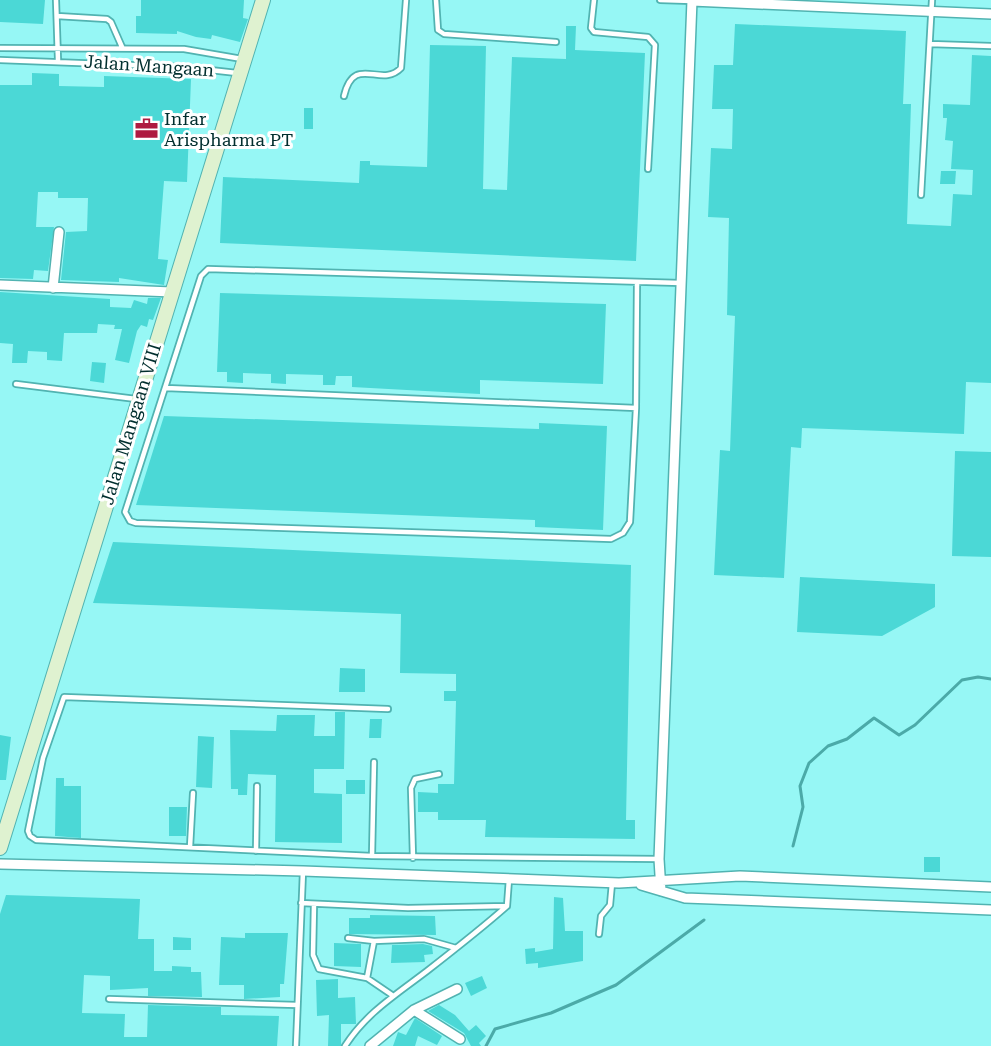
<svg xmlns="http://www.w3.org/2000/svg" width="991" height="1046" font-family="'Roboto Serif',serif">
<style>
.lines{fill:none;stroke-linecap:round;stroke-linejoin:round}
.stream{stroke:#4baaa8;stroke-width:3}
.building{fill:#4bd8d6}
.lane-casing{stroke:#51b3b1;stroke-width:8}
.street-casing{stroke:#51b3b1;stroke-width:12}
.secondary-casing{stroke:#51b3b1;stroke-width:16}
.lane{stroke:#fff;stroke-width:4.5}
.street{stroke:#fff;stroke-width:9}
.secondary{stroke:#dff2d0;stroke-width:14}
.labels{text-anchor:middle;stroke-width:6;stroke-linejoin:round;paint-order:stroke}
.street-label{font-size:18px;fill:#012e2e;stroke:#fff}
.poi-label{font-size:18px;fill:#012e2e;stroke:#fff;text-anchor:start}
</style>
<rect width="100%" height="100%" fill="#96f7f5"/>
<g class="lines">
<path class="stream" d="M793,846L803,807L800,786L809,763L828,746L847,739L874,718L899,735L915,725L962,680L978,677L991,679
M486,1046L495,1029L551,1013L616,985L704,920"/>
</g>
<path class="building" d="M0,0H45L43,24L0,22Z
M141,0H244L243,18L248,19L240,42L212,35L211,39L196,37L177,31V34L136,33V16H141Z
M735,24L906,31L903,104H911L907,224L951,226L953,194L972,195L973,170L951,169L953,141L945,140L947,118H943V104L970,105L972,55L991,56V383L966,382L964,434L802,428L801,448L791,447L784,578L714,575L720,450L730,451L735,316L727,315L729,218L708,217L711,148L732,149L733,109H712L714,65H733Z
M566,26H576L575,50L645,53L636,261L220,243L223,177L359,183L360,161H370V165L427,167L430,45L486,46L483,189L507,190L512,57L566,59Z
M32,73L59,74V86L104,87V76L191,79L187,182L164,181L158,259L168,260L164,285L119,278V282L61,280L66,232L87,231L88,198H58V192H38L36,227H54L48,271L34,270L33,279L0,278V85H32Z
M304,108H313V129H304Z
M941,171H956L955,184H940Z
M0,292L110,299V307L131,308L134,300L147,304L148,298H161L153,320L149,319L147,327L141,325L137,331L129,363L115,360L122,329H114L115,325L98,324L97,333H64L62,361L47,360V352L28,351L27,363H12L13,344L0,343Z
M220,293L606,304L603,384L480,380V394L352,387V376H336L335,385H323V375L286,374V384L271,383V374L243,373V383L227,382V372H217Z
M92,362L106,363L104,383L90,381Z
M164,416L539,429V423L607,426L603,530L535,527V520L136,505Z
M955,451L991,452V557L952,556Z
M113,542L631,565L626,820H635V839L485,837L486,820H438V812H418V792L438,793V784H454L456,701H444V691H456V674L400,673L401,614L93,603Z
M800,577L935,584V607L882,636L797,632Z
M340,668L365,669V692H339Z
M335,712H345L344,769H314V793L342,794V843L275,842L276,775L248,774L247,795H238V789H231L230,730L276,731L277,715H315L314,736H335Z
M370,719H382L381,738H369Z
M0,735L11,737L6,780H0Z
M198,736L214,737L212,788L196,787Z
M56,778H64V786H81V838L55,836Z
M346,780H365V794H346Z
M169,807H187L186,836H169Z
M924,857H940V872H924Z
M6,895L140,899L138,939H154V971H172V966L191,967V972H201L202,997L148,996V988L110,990V976L84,975L82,1013L125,1014L124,1037H147L148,1005L221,1007V1015L279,1016L277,1046H0V914Z
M554,897L563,898L565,931H583V961L538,968V963L526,964L525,949L535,948V952L553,949Z
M370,915L435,916L436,935L349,934V918H370Z
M245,933H288L284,984H280V997L244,999V985H219L221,937L245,938Z
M173,937L191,938V950H173Z
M334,943L361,944V967L334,966Z
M423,944L432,946L433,954L424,955L425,962L391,963L392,945Z
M482,976L487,988L471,996L465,983Z
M338,979V998L355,997L356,1024H341V1046H328L329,1015L317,1016L316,980Z
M439,1005L455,1015L469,1031L476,1025L486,1036L479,1043L481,1046H471L464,1033L428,1011Z
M415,1018L442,1036L437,1045L418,1036L415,1046H393L398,1032L406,1035Z"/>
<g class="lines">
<defs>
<path id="lane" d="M56,0L58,60
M436,0L438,30L444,34L556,42
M594,0L591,28L594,32L648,37L655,45L648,169
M660,0L692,1
M57,16L107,19L111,22L122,47
M930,44L991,46
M0,48L184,49L242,59
M0,60L183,67L237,73
M344,96C354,53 381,89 401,68L406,0
M921,195L932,0
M16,384L136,399
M166,388L636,408L637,283
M636,408L630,522L623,533L611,539L136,523L130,521L125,512L201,276L208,269L681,283
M374,762L372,856L36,840L30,836L28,831L43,758L64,697L388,709
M190,847L193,793
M256,851L257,786
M372,856L659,859
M413,858L411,788L415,779L439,774
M301,903L408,908L507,906
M314,904L313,955L319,969L367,978L392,995
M599,934L601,916L610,905L612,883
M348,938L374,941
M367,978L374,941L424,939L456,948
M109,999L297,1005
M296,1046L303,871
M345,1046C366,1013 397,994 427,971C454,950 481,929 507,906L509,879"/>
<path id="street" d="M692,1L991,14
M0,285L172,292
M53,288L59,232
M0,864L303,871L619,883L740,876L991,887
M641,885L685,898L991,910
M661,891L659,859L692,0
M414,1010L460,1039
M370,1046L414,1010L457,989"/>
<path id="secondary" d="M0,848L263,0"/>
</defs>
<use href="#lane" class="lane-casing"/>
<use href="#street" class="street-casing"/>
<use href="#secondary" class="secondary-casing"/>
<use href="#lane" class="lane"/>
<use href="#street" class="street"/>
<use href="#secondary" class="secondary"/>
</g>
<defs>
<symbol id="office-bare" viewBox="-9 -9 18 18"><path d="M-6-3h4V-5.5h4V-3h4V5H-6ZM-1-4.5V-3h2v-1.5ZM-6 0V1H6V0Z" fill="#ae1a40" stroke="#fff" stroke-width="2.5" paint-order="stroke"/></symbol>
</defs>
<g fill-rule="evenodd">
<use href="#office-bare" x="130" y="112" width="33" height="33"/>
</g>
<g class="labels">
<g class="street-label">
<text transform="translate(149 66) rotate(4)" y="6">Jalan Mangaan</text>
<text transform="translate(131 424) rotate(-73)" y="6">Jalan Mangaan VIII</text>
</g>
<g class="poi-label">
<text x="164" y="125">Infar<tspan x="164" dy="21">Arispharma PT</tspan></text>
</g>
</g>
</svg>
